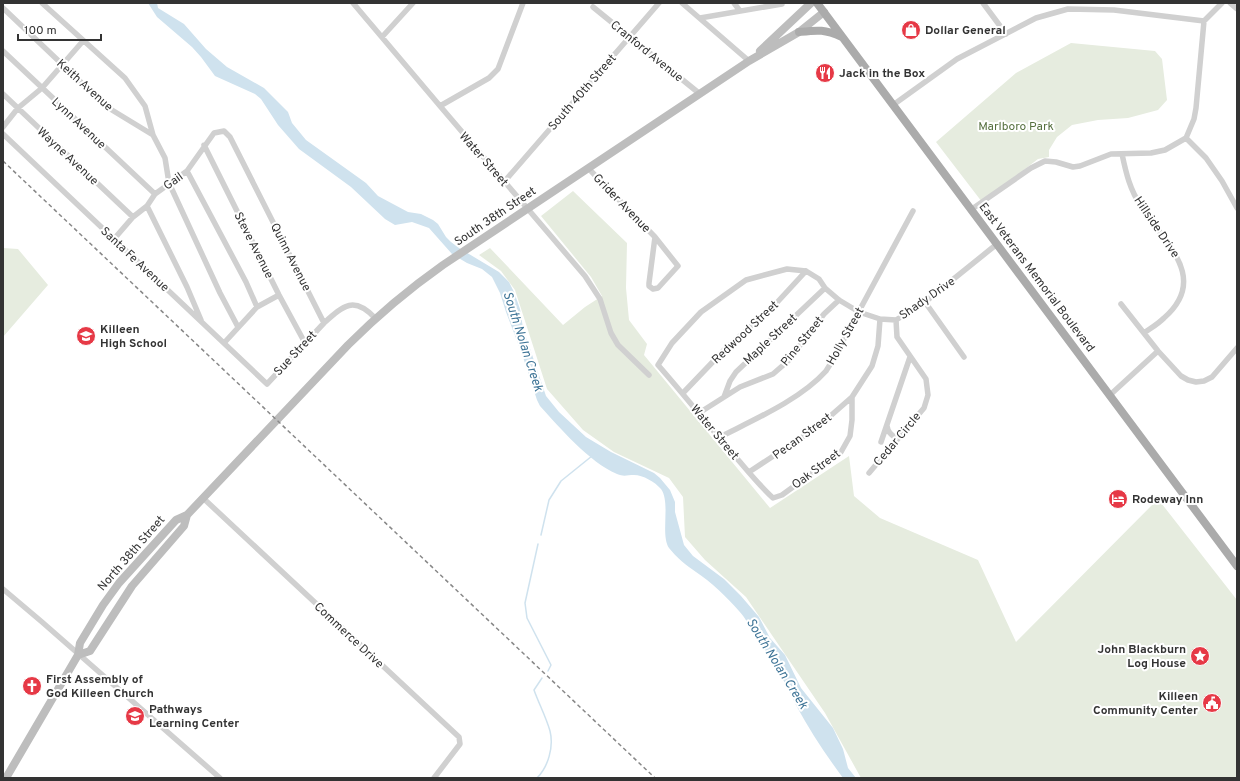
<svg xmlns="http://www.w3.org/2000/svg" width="1240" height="781" font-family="Overpass,sans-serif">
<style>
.green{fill:#e6ecdf}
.water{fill:#cfe2ee}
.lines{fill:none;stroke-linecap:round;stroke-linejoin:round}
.stream{stroke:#cfe2ee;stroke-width:1.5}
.minor{stroke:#d0d0d0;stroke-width:5.5}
.secondary{stroke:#bdbdbd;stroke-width:8}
.primary{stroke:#ababab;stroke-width:8}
.rail{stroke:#888;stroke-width:1.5;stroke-dasharray:4 3;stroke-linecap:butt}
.labels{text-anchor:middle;stroke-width:4;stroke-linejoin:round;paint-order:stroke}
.poi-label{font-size:12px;font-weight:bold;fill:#333;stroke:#fff;text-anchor:start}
.street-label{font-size:12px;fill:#333;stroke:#fff}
.park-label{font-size:12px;fill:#56703f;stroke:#fff}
.water-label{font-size:13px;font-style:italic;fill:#3f7597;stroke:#fff}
</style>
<rect width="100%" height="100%" fill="#fff"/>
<path class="green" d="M1071,43L1155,51L1162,59L1167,100L1158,110L1128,118L1098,120L1072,125L1057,137L1049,150V157L1038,159L982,202L936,142L1016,73Z
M573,191L627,243L626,288L629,320L647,344L644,355L770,508L849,456L854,496L880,518L978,560L1016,642L1158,499L1237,600V778H861L825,713L746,597L705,560L685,537L683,497L669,478L614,452L583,430L547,389L515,290L501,271L479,255L490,248L563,325L585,307L602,296L591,277L541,216Z
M3,248L18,249L48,285L3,337Z"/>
<path class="water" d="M148,3H157L158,8L184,24L206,49L227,67L264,88L288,112L292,123L306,140L366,183L378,196L408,212L421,214L433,220L438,224L446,237L451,242L459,248L499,272L509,282L514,292L520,309L523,328L546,396L559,412L586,437L611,452L654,473L660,478L670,490L675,502V512L684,545L693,556L724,579L741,596L759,617L770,638L785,655L801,688L833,728L843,749L848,768L856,778H843C826,755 810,731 797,707C793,699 790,692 786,685C777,667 765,650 754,633C749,626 745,617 739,611C727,597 711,582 696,572C687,566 676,557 669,548C660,534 671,503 661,489C655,482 643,475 634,475C627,475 624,477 617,474C589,462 560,428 540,406L537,400L522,354L506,312L500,293L492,277L482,269L467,263L452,254L429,228L412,222L395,225L385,219L351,187L299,149L278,125L261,99L255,94L215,76L201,57L192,47L157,17Z"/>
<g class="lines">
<path class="stream" d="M541,535L549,500L561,481L592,456
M538,544L525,603L527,618L551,665L548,671
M537,778C548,767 554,747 550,731C546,717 539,704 534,690L542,678"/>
<path class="minor" d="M42,3L125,78L145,106L153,135L165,158L169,183L220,293L238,327
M353,3L440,106L585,276L600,299L611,333L618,345L649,375
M682,3L749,61
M734,3L740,11
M983,3L1006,34
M1230,3L1237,9
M593,7L700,94
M3,8L107,107L153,135
M700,18L782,4
M382,37L413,3
M3,51L155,194
M3,94L133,217
M893,105L957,59L1036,18L1068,9L1114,10L1204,21L1222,3
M440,106L489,78L498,69L523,3
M3,127L18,108L42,88L83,41
M3,134L267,384L324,323
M1186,138L1206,158L1222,181L1237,208
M204,145L279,295L305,343
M1122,154C1126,173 1130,190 1141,206C1164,242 1210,278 1164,318C1158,324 1151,328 1144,333
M588,168L655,237
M187,171L246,282L257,307
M504,182L659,3
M147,206L187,287L201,320
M972,209L1031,168L1045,161L1056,162L1073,167L1080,166L1111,154L1151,153L1165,150L1186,138L1194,119L1196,108L1204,21
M655,237L678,266L658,288L653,289L649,286V283Z
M114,239L133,217L147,206L155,194L187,171L214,133L224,131L230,137L324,323C344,305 354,296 375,318
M925,302L964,357
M1121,304L1158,351L1181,376L1188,380L1196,382L1204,381L1212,377L1237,348
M880,319L878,346L872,366L852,397V420L850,436L841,452L782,495L773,498C761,487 751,475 740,462C712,430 686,397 658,365L672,343L701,312L746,280L787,269L806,271L819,279L825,288L839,300L859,312L880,319L896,320L925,302L997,244
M224,343L257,307L279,295
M683,393L727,347L771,309L806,271
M1110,395L1158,351
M724,397L730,381L736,372L825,288
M699,413L740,387L773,374L788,361L824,314L839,300
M887,426C888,433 892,435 897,439
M718,438C753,420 800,400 826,371C830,365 834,358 837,352L913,211
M881,442L910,357
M749,472L819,426L852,397
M869,473L924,408L928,395L926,379L897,337L896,320
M203,498L459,737L460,744L434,778
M3,589L42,622L220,778"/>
<path class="secondary" d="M760,51L811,3
M78,655L90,651L132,586L184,526L187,515
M6,778L78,655L80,643L103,605L119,583L176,520L187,515L348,345C378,315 409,289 443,265L749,61L799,32L824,12"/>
<path class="primary" d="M817,3L1237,566
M799,32C818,30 824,29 842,37"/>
<path class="rail" d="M3,161L655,778"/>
</g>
<defs>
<symbol id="shop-disc" viewBox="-11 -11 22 22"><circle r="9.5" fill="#e63946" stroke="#fff"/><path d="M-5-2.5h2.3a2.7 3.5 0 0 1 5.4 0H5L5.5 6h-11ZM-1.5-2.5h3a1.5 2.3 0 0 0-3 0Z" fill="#fff"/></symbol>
<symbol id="restaurant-disc" viewBox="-11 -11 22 22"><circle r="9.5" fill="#e63946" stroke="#fff"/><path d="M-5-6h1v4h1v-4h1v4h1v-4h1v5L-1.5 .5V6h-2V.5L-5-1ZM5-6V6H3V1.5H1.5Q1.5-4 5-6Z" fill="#fff"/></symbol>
<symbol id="school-disc" viewBox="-11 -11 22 22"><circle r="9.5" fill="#e63946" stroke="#fff"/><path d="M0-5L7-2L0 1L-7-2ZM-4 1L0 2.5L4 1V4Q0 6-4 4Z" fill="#fff"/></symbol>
<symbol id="hotel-disc" viewBox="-11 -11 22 22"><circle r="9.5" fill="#e63946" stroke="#fff"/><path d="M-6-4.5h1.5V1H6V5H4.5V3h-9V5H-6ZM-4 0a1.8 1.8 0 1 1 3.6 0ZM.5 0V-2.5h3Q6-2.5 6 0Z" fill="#fff"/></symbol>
<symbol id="sight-disc" viewBox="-11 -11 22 22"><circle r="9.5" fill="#e63946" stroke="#fff"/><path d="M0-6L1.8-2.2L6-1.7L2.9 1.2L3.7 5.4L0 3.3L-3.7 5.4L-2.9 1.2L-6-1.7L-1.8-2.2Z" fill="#fff"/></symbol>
<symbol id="church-disc" viewBox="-11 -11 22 22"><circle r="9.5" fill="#e63946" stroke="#fff"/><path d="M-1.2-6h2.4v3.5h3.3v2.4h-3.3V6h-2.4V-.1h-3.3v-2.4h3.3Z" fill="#fff"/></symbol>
<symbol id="civic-disc" viewBox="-11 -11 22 22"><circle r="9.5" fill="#e63946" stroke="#fff"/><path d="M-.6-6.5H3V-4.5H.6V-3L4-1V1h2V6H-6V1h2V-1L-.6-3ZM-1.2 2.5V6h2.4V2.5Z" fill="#fff"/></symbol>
</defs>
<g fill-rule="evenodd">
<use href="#shop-disc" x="900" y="19" width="22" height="22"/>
<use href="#restaurant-disc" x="814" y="62" width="22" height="22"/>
<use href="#school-disc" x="75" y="325" width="22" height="22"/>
<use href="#hotel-disc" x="1107" y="488" width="22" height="22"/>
<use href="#sight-disc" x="1189" y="645" width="22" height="22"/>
<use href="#church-disc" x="21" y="675" width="22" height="22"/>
<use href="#civic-disc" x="1201" y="692" width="22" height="22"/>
<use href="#school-disc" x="124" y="705" width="22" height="22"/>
</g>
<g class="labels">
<g class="poi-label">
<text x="925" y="34">Dollar General</text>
<text x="839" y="77">Jack in the Box</text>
<text x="100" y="333">Killeen<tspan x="100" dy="14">High School</tspan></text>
<text x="1132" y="503">Rodeway Inn</text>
<text x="1186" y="653" text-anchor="end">John Blackburn<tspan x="1186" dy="14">Log House</tspan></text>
<text x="46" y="683">First Assembly of<tspan x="46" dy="14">God Killeen Church</tspan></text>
<text x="1198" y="700" text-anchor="end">Killeen<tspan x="1198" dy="14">Community Center</tspan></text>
<text x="149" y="713">Pathways<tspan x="149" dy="14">Learning Center</tspan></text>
</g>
<g class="street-label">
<text transform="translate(647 51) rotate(39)" y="4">Cranford Avenue</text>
<text transform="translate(85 85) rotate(42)" y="4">Keith Avenue</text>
<text transform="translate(582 92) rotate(-49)" y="4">South 40th Street</text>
<text transform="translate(79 123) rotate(43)" y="4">Lynn Avenue</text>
<text transform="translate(68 156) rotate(43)" y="4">Wayne Avenue</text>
<text transform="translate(484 159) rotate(49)" y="4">Water Street</text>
<text transform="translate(173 181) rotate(-36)" y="4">Gail</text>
<text transform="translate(622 203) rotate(46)" y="4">Grider Avenue</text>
<text transform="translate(495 216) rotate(-34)" y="4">South 38th Street</text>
<text transform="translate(1157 227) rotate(56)" y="4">Hillside Drive</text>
<text transform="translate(254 245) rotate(63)" y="4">Steve Avenue</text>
<text transform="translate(291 257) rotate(63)" y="4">Quinn Avenue</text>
<text transform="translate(135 259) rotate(43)" y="4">Santa Fe Avenue</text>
<text transform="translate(1037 277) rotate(53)" y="4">East Veterans Memorial Boulevard</text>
<text transform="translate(927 298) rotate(-35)" y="4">Shady Drive</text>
<text transform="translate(745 332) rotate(-43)" y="4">Redwood Street</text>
<text transform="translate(845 336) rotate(-61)" y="4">Holly Street</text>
<text transform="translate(770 339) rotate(-43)" y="4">Maple Street</text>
<text transform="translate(802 341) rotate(-51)" y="4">Pine Street</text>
<text transform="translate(295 353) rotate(-47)" y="4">Sue Street</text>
<text transform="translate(715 432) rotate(50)" y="4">Water Street</text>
<text transform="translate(802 436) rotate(-36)" y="4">Pecan Street</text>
<text transform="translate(897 439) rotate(-50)" y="4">Cedar Circle</text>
<text transform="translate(816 469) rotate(-37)" y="4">Oak Street</text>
<text transform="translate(131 553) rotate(-49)" y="4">North 38th Street</text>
<text transform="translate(349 635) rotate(43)" y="4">Commerce Drive</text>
</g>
<g class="park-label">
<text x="1016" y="130">Marlboro Park</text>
</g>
<g class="water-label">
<text transform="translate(524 341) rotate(72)" y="5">South Nolan Creek</text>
<text transform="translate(778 663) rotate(58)" y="5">South Nolan Creek</text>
</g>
</g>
<rect width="1240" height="781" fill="none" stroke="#333333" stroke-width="8"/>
<path d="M18 34v6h83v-6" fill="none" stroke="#333333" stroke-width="2"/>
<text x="24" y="34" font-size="12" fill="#333333" stroke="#ffffff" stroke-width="3" paint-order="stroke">100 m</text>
</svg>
